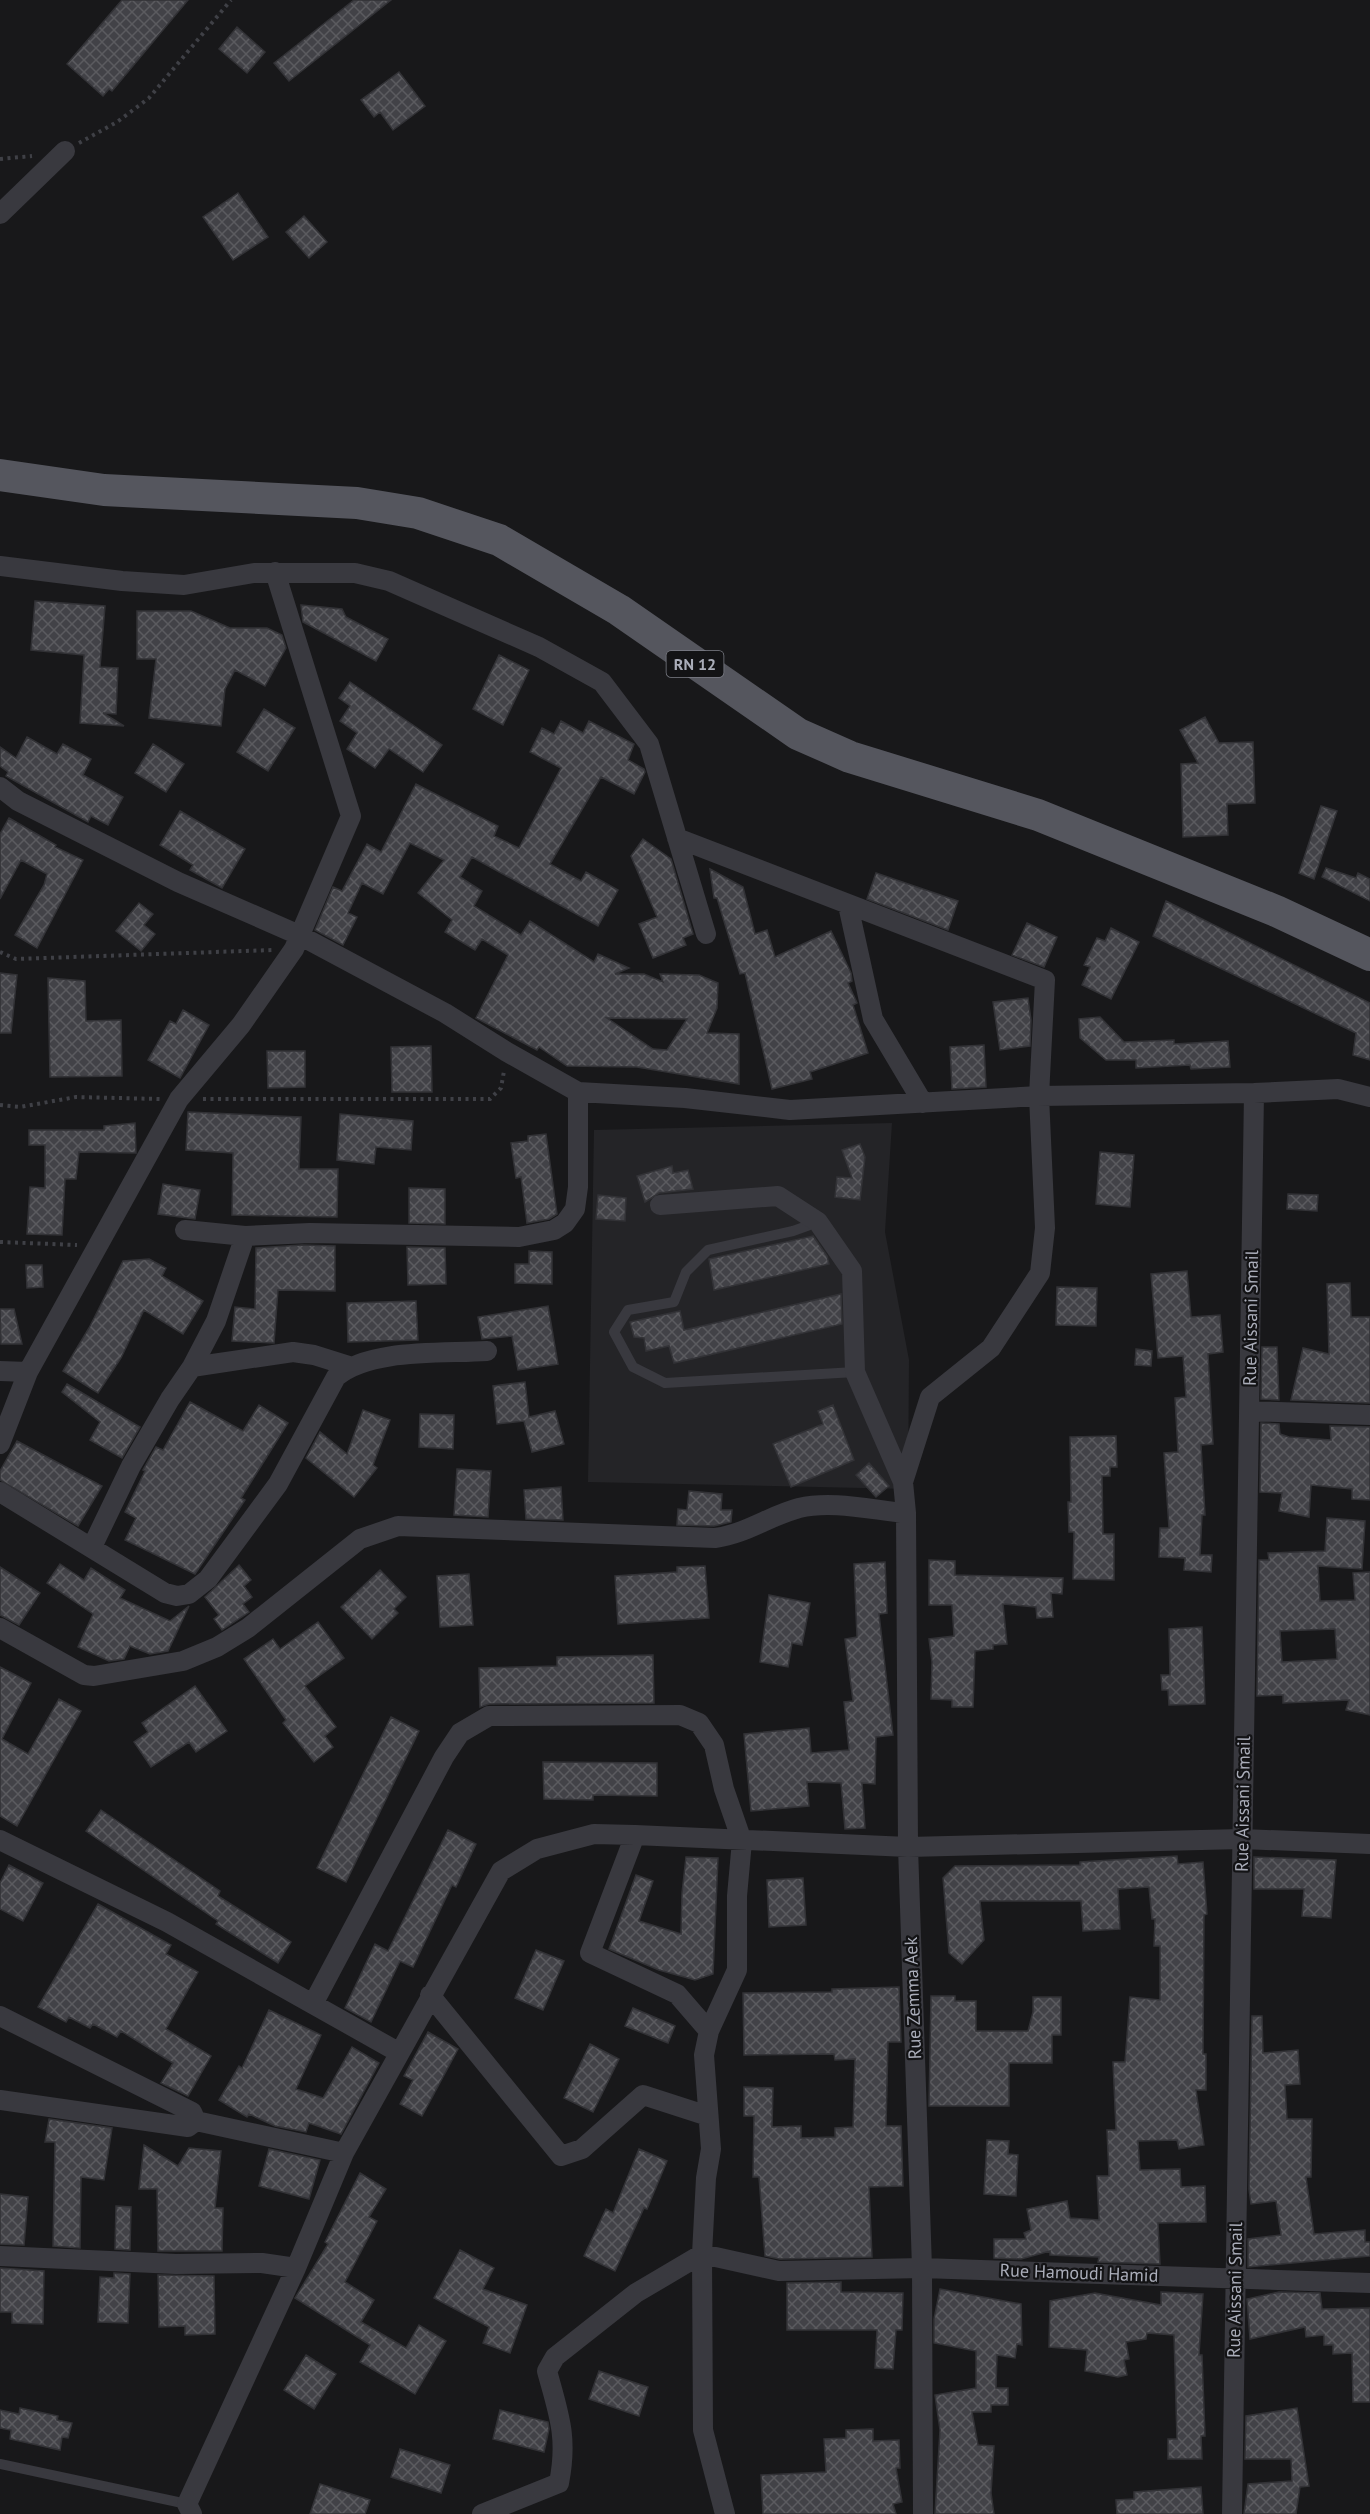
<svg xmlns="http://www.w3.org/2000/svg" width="1370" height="2514" font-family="'PT Sans',sans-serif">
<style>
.built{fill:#242427}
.building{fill:url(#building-cross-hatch);stroke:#323236;stroke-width:1.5;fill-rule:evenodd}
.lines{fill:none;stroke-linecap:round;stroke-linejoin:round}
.path{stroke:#3f4046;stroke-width:4;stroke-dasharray:3 4.5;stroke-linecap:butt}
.service{stroke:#39393f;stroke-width:10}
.minor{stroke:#39393f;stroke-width:20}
.primary{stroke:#55565e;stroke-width:32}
.labels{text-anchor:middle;stroke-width:4.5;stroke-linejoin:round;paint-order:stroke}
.shield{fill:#131315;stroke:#7d7f88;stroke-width:1.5}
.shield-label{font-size:16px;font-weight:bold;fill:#aaadb9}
.street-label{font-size:18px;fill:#aaadb9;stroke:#131315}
</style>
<defs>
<pattern id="building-cross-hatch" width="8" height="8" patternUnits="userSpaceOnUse" patternTransform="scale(1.5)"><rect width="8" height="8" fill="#424247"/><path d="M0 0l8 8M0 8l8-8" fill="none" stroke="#5b5b5f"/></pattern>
</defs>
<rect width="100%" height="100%" fill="#18181a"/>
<path class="built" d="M892,1123L885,1232L909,1360L908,1489L588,1482L594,1130Z"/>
<path class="building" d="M122,0H188L112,91L109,89L103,96L67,64Z
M354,0H391L289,81L274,63Z
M237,27L265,52L247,73L219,49Z
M399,72L425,106L393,130L380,112L374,117L361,100Z
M238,193L268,237L233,260L203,217Z
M304,216L327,242L309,258L286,232Z
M35,601L105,606L100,667L118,668L116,714L103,713L124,726L80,723L84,655L31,650Z
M301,605L342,609L346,617L388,639L376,661L303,622Z
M137,611H191L230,628H267L282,635L286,648L265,686L235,670L225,689L221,726L149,718L156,659H137Z
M499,655L529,670L503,725L473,709Z
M350,682L442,745L423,772L389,749L375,768L347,749L357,733L340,721L350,706L339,698Z
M264,709L295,728L268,771L237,752Z
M1205,717L1219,743L1253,742L1255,803L1227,804L1228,835L1183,837L1181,764L1198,763L1180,730Z
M561,721L583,733L589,721L634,744L628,760L644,769L645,772L634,794L601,777L550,864L581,881L586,872L618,890L598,926L472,857L460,877L482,891L474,906L521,935L530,921L594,962L598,954L629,968L615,974H644L663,982L660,974L699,975L718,983L717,1008L707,1033L739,1034V1084L637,1067L567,1066L539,1047L537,1050L476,1018L508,955L482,939L475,950L445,932L452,920L418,893L444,860L410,843L383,894L362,883L348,913L357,917L343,945L315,930L333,887L342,891L367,844L381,852L416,784L498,826L494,836L519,848L561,768L530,752L542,728L554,734ZM607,1018L687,1019L667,1050L653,1049Z
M27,737L57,754L63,744L91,759L83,775L123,797L108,825L91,816L88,822L6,776L8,772L0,766V747L16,758Z
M153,744L184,764L166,792L135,773Z
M1321,806L1337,811L1314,879L1299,873Z
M180,811L245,849L222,888L190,870L193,865L160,845Z
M9,818L56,845L55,847L83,860L37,948L15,935L44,885L47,874L21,860L0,899V834Z
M643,839L671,859L693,934L683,938L686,945L653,958L639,924L657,917L631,856Z
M1326,868L1356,878L1358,873L1370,879V901L1322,877Z
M710,869L743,887L755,934L767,930L775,957L831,931L851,973L852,981L848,983L857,1003L853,1005L868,1053L810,1072L812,1079L772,1089L745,973L740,974L717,898H714Z
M876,873L958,901L948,930L867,899Z
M1166,901L1370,1003V1060L1353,1055L1356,1033L1153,936Z
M139,903L153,914L144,925L155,934L141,951L116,931Z
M1027,923L1057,937L1044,967L1012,955Z
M1111,928L1139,942L1111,999L1082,985L1090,967L1084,965L1097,938L1105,941Z
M0,973L17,975L11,1033H0Z
M48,978L85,981L86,1021L121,1020L122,1076L50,1077Z
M1028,998L1031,1020L1030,1046L1000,1050L993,1002Z
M183,1010L209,1025L180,1078L148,1060L170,1021L176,1024Z
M1100,1017L1124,1042L1174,1040V1044L1228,1041L1230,1067L1191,1069L1190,1065L1136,1068V1060H1106L1080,1038L1079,1019Z
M984,1045L986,1087L952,1089L950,1047Z
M431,1046L432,1092H392L391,1047Z
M267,1051H305V1087L268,1088Z
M188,1112L301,1117L299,1169H338L337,1217L232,1215L233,1153L186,1150Z
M340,1114L413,1121L411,1150L376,1147L374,1164L337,1160Z
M135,1123L136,1153L79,1152L76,1179H65L62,1235L27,1234L30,1187L45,1188V1145H29V1130H104V1126Z
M546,1134L557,1214L549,1219L527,1223L521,1177L516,1178L511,1143L528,1141V1136Z
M860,1144L865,1157L860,1200L835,1197L837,1177L852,1178L842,1150Z
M1100,1152L1134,1155L1130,1207L1096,1204Z
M672,1166L673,1173L688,1170L693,1189L659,1193L645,1202L637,1176Z
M163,1184L200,1190L195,1219L158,1214Z
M409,1188L445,1189V1224L409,1223Z
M1288,1194L1318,1195L1317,1211L1287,1209Z
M598,1195L626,1198L625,1221L596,1219Z
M813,1236L827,1256L829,1264L714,1290L709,1259Z
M302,1245L335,1246V1291L278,1290L274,1343L232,1341L235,1307L255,1309L256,1248Z
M407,1247L445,1248L446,1284L408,1285Z
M529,1251L552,1252V1284L515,1283V1264H529Z
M149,1259L166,1268L162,1276L203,1301L183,1334L144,1310L121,1358L98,1393L63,1371L89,1328L123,1261Z
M26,1265H42L43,1287L27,1288Z
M1187,1271L1191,1317L1220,1315L1223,1352L1208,1354L1213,1444L1201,1445L1205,1515H1202L1200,1555H1212L1211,1572L1184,1570L1185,1558L1159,1557L1160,1528H1169L1164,1453L1178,1452L1175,1398L1186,1397L1183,1356L1158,1358L1151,1274Z
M1350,1283L1351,1317H1370V1403L1291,1400L1303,1348L1329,1354L1327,1284Z
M1057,1287L1097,1288L1096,1326L1056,1325Z
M841,1294L842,1324L674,1363L669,1346L646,1351L644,1338L634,1337L630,1322L680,1311L684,1330Z
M416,1301L418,1340L348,1342L347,1303Z
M548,1306L558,1364L518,1370L512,1336L482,1339L478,1317Z
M0,1309H14L22,1344H1Z
M1262,1347H1277L1279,1400L1261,1399Z
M1136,1349L1152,1351L1151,1366L1135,1365Z
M525,1382L529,1417L555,1411L564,1444L532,1452L524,1421L497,1424L493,1386Z
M67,1384L140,1427L122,1458L90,1440L100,1422L62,1392Z
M190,1402L243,1431L259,1405L288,1423L241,1498L245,1500L195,1574L125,1540L136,1518L125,1512L145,1471L143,1470L156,1447L163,1450Z
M833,1405L854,1460L791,1487L773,1444L823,1424L818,1411Z
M363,1410L390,1420L373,1465L377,1468L354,1497L306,1458L320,1432L347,1454Z
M420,1414L454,1415L453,1449L419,1447Z
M1261,1423L1279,1424L1280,1434L1289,1437L1331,1440L1330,1426L1370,1427V1500L1352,1499V1489L1311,1485L1309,1517L1279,1511L1282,1493L1260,1492Z
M1116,1436L1117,1467H1110V1476H1102L1103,1534H1114V1580L1073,1579L1074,1532H1069L1068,1502H1071L1070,1437Z
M17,1441L102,1486L78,1526L0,1480V1471Z
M869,1463L889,1486L876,1497L856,1475Z
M457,1469L491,1471L488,1517L454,1515Z
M561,1487L563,1520L526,1519L524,1490Z
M689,1491L722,1494L721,1510H732L731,1522L714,1526L677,1525L678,1509L687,1510Z
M1327,1518L1365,1521L1362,1569L1318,1566L1320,1601L1355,1600L1353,1573L1370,1572V1715L1346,1710L1349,1700L1283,1703V1695L1257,1696L1259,1560H1269L1268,1553L1325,1551ZM1335,1629L1337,1659L1282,1662L1280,1631Z
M929,1560L955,1561V1575L1063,1578L1062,1594L1051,1593L1053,1617L1037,1618L1036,1607L1003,1604L1007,1644L993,1645V1649L975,1651L973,1707H952V1700L931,1699L932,1662L929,1639L954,1636L952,1605H929Z
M885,1562L887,1613L879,1614L893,1735L876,1737L875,1784L862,1783L865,1828L845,1829L841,1783L807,1782L809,1806L751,1811L744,1734L809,1728L811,1753L849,1750L844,1702L853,1701L845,1639L857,1637L854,1564Z
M60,1564L84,1580L91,1568L125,1590L120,1598L170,1621L189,1606L168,1651L150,1654L130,1646L124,1659L109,1661L78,1647L93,1614L47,1583Z
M239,1565L251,1580L244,1586L252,1597L243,1604L249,1612L222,1630L214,1619L219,1615L205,1597Z
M705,1566L709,1618L618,1624L615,1576L677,1572V1567Z
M0,1567L40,1593L19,1625L0,1615Z
M380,1570L406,1597L394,1609L398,1613L372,1639L341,1607Z
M469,1574L473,1625L440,1627L437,1576Z
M769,1595L810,1603L802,1645L792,1643L788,1667L760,1662Z
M318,1622L344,1658L305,1686L336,1727L325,1736L333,1747L314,1762L283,1723L286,1720L244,1659L273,1639L280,1649Z
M1202,1627L1205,1704L1169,1705L1168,1690H1162L1161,1675H1170L1169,1629Z
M653,1655L654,1703L489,1704L480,1707L479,1668L557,1666V1657Z
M0,1667L31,1683L2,1739L28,1754L59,1699L81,1711L17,1826L0,1816Z
M195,1686L227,1731L196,1752L189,1742L151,1767L134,1742L148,1732L142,1723Z
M391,1717L419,1731L346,1882L317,1868Z
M543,1762L657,1763V1796L593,1795V1800L544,1799Z
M101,1810L220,1891L218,1896L291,1942L278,1963L216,1924L218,1921L86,1831Z
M448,1830L476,1844L456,1887L452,1885L413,1967L400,1961L371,2022L345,2008L375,1944L388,1951Z
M1177,1856L1178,1864L1203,1862L1207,1914L1204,1915L1203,2054H1206V2090H1196L1204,2145L1179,2149L1177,2140L1138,2141L1140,2170L1180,2169L1181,2187L1205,2186L1206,2222L1158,2223L1160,2264L1098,2262L1099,2257L1050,2255V2251L1021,2259L994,2258V2239H1026L1024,2233L1031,2230L1027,2209L1067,2201L1070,2218L1099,2220L1097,2176H1109L1107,2130H1116L1113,2062H1125L1130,1997L1160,2000V1946H1154L1155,1919H1152L1149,1887L1118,1889L1120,1929L1083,1931L1081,1901H980L984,1940L962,1964L949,1953L943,1878L955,1866L1080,1865V1862Z
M686,1857L718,1858L713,1974L695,1980L659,1970L609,1949L636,1875L653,1881L639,1921L681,1934L682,1893Z
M1254,1857L1336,1860L1331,1918L1302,1916L1304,1889H1254Z
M9,1865L43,1883L23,1921L0,1909V1883Z
M803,1878L806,1925L769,1927L767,1880Z
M98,1904L171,1945L166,1954L198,1972L166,2029L211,2056L188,2096L161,2083L173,2063L121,2031L117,2037L93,2024L90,2028L69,2017L66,2022L38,2007Z
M536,1950L564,1961L543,2010L515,1998Z
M899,1987L901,2042H888L886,2126H901L903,2186L869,2187L872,2257L780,2259L765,2256L759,2177H753L754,2116H744V2087L773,2088L772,2127L801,2126V2138L835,2137V2128L853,2127L855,2059L835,2060L834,2054L744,2055L743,1993L832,1992V1989Z
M931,1996H955V2001H976V2031H1028L1033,2012V1997H1061V2035H1052V2063H1009V2106H929Z
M633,2008L675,2026L668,2043L625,2026Z
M269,2010L321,2035L296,2089L323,2098L352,2047L379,2063L341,2134L309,2123L306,2132L275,2126L249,2114L247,2117L219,2100L239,2066L242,2068Z
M1252,2016H1262L1263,2053L1298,2050L1300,2084L1285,2085L1287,2119H1312L1311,2177H1306L1314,2234L1365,2230V2242H1370V2256L1248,2267V2239L1281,2235L1276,2201L1251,2204L1249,2189Z
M428,2032L458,2049L422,2116L400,2104L413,2080L404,2076Z
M590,2044L619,2059L593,2112L564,2098Z
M49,2119L112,2128L104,2180L81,2177L80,2248L53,2246L55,2142H45Z
M987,2140L1009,2141L1008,2154L1018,2155L1016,2196L984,2194Z
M144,2145L178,2166L189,2148L221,2151L215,2208H223L222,2251H158L157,2189H139Z
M269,2149L320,2160L309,2199L259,2186Z
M639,2149L667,2161L647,2209L644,2208L615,2271L584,2256L606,2209L613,2213Z
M360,2173L386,2189L369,2217L377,2221L345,2282L374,2300L361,2322L406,2348L419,2325L446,2341L415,2394L360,2362L370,2345L295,2298L328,2244L325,2242Z
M0,2194L28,2197L24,2245L0,2244Z
M116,2206L131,2207L130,2250L115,2249Z
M460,2250L494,2268L483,2289L527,2305L510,2353L483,2343L489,2327L434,2298Z
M0,2268L44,2271L43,2324L12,2323V2312H0Z
M114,2273L130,2274L128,2323L98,2322L100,2277L114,2278Z
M158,2275L214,2276L215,2334L185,2335V2326L159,2327Z
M841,2282V2292L903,2293L902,2330H896L893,2369L875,2368L877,2330H787V2283Z
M940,2289L1021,2304L1022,2345L1017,2344L1015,2358L997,2355L996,2388H1008V2405H991V2412H972L978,2445L994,2446L991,2493L994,2514H935L940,2430L935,2395L976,2388V2351L934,2343V2319Z
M1161,2292L1203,2294L1199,2355H1202L1205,2436H1201L1202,2459H1168V2439H1177L1174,2335L1147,2333L1146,2339L1126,2342L1129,2359L1124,2360L1127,2375L1118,2377L1085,2371L1087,2350L1049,2347L1050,2301L1095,2293L1161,2305Z
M1279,2292L1320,2293L1322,2309L1370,2308V2402H1353L1352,2353L1333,2354V2345H1324V2335L1306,2337L1305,2327L1250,2339L1247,2299Z
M306,2355L336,2374L314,2409L284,2390Z
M599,2371L648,2387L639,2416L589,2399Z
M20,2408L58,2416L57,2420L72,2423L68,2438L62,2437L60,2450L10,2439L11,2430L0,2428V2410L19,2414Z
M1297,2408L1309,2486L1300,2487L1296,2514H1244L1248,2484L1292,2481L1291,2459H1245L1246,2416Z
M500,2410L548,2422L549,2429L544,2452L493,2439Z
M873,2429V2441L899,2440L900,2468H896L902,2502L893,2504L896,2514H763L761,2475L826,2472L824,2439L846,2438V2430Z
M400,2449L450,2465L441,2493L391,2477Z
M320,2484L370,2500L365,2514H310Z
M1201,2487L1203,2514H1117L1116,2500L1134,2499V2492Z"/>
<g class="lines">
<path class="path" d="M79,143L117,122L149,98L231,0
M0,159L32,156
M0,952L16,959L272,950
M203,1099H490L501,1088L504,1071
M0,1105L20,1107L76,1097L160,1099
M0,1242L77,1245"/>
<path class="service" d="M818,1222L793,1231L708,1250L686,1272L674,1302L628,1310L614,1332L633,1367L665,1383L855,1372
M0,2464L187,2504"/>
<path class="minor" d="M0,214L65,151
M0,566L122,581L184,585L254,573H355L389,581L539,647L602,682L649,744L706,934
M0,787L18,801L178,882L299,935L445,1013L507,1052L578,1092L685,1098L790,1110L1039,1096L1254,1093L1338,1089L1370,1097
M677,838L1045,980L1039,1096L1045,1228L1040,1273L991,1348L930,1397L903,1482
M848,905L873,1019L923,1103
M660,1205L778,1196L818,1222L852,1271L855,1372L903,1482L906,1513L908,1847L922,2268L923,2514
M245,1236L310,1233L519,1237L554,1230L565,1223L575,1209L578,1187V1092
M192,1367L293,1352L314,1355L349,1366
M0,1371L28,1372
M1249,1411L1370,1415
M0,1444L28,1372L179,1099L241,1025L294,949L351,816L275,572
M0,1492L165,1593L177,1596L189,1594L208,1579L278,1484L336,1377C370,1348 443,1354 487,1351
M92,1547L131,1466L170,1399L192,1367L216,1321L245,1236L185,1230
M0,1628L84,1675L94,1676L183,1661L217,1647L248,1628L360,1539L398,1526L715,1538C746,1534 769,1516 799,1508C832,1500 872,1510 906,1513
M635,1835L908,1847L1242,1839L1370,1844
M0,1840L167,1922L398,2052
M430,1995L561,2156L582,2149L643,2095L708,2116
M313,2004L444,1757L460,1733L489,1716L680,1715L699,1723L714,1745L724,1789L742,1841L737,1896V1970L709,2031L704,2055L711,2149L706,2178L702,2254L703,2430L725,2514
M0,2016L192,2112L196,2121L188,2127L0,2100
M196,2121L344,2153
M0,2256L176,2264L262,2263L296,2268
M192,2514L187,2504L296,2268L344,2153L501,1871L537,1849L594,1834L635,1835L590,1953L677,1994L709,2031
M482,2514L559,2483C568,2437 559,2415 547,2371L555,2357L636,2293L702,2254L779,2271L922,2268L1370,2283
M1232,2514L1254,1093"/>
<path class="primary" d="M0,475L104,490L357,503L418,513L499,540L619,610L798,734L850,757L1038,815L1276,911L1370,955"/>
</g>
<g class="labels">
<rect class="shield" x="666.5" y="651" width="57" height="26" rx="4.5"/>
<g class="shield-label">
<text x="695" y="670">RN 12</text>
</g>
<g class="street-label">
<text transform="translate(1251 1318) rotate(-89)" y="6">Rue Aissani Smail</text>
<text transform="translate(1243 1804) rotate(-89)" y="6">Rue Aissani Smail</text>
<text transform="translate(913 1998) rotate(-92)" y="6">Rue Zemma Aek</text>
<text transform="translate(1079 2273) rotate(2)" y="6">Rue Hamoudi Hamid</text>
<text transform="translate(1235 2290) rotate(-89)" y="6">Rue Aissani Smail</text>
</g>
</g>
</svg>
